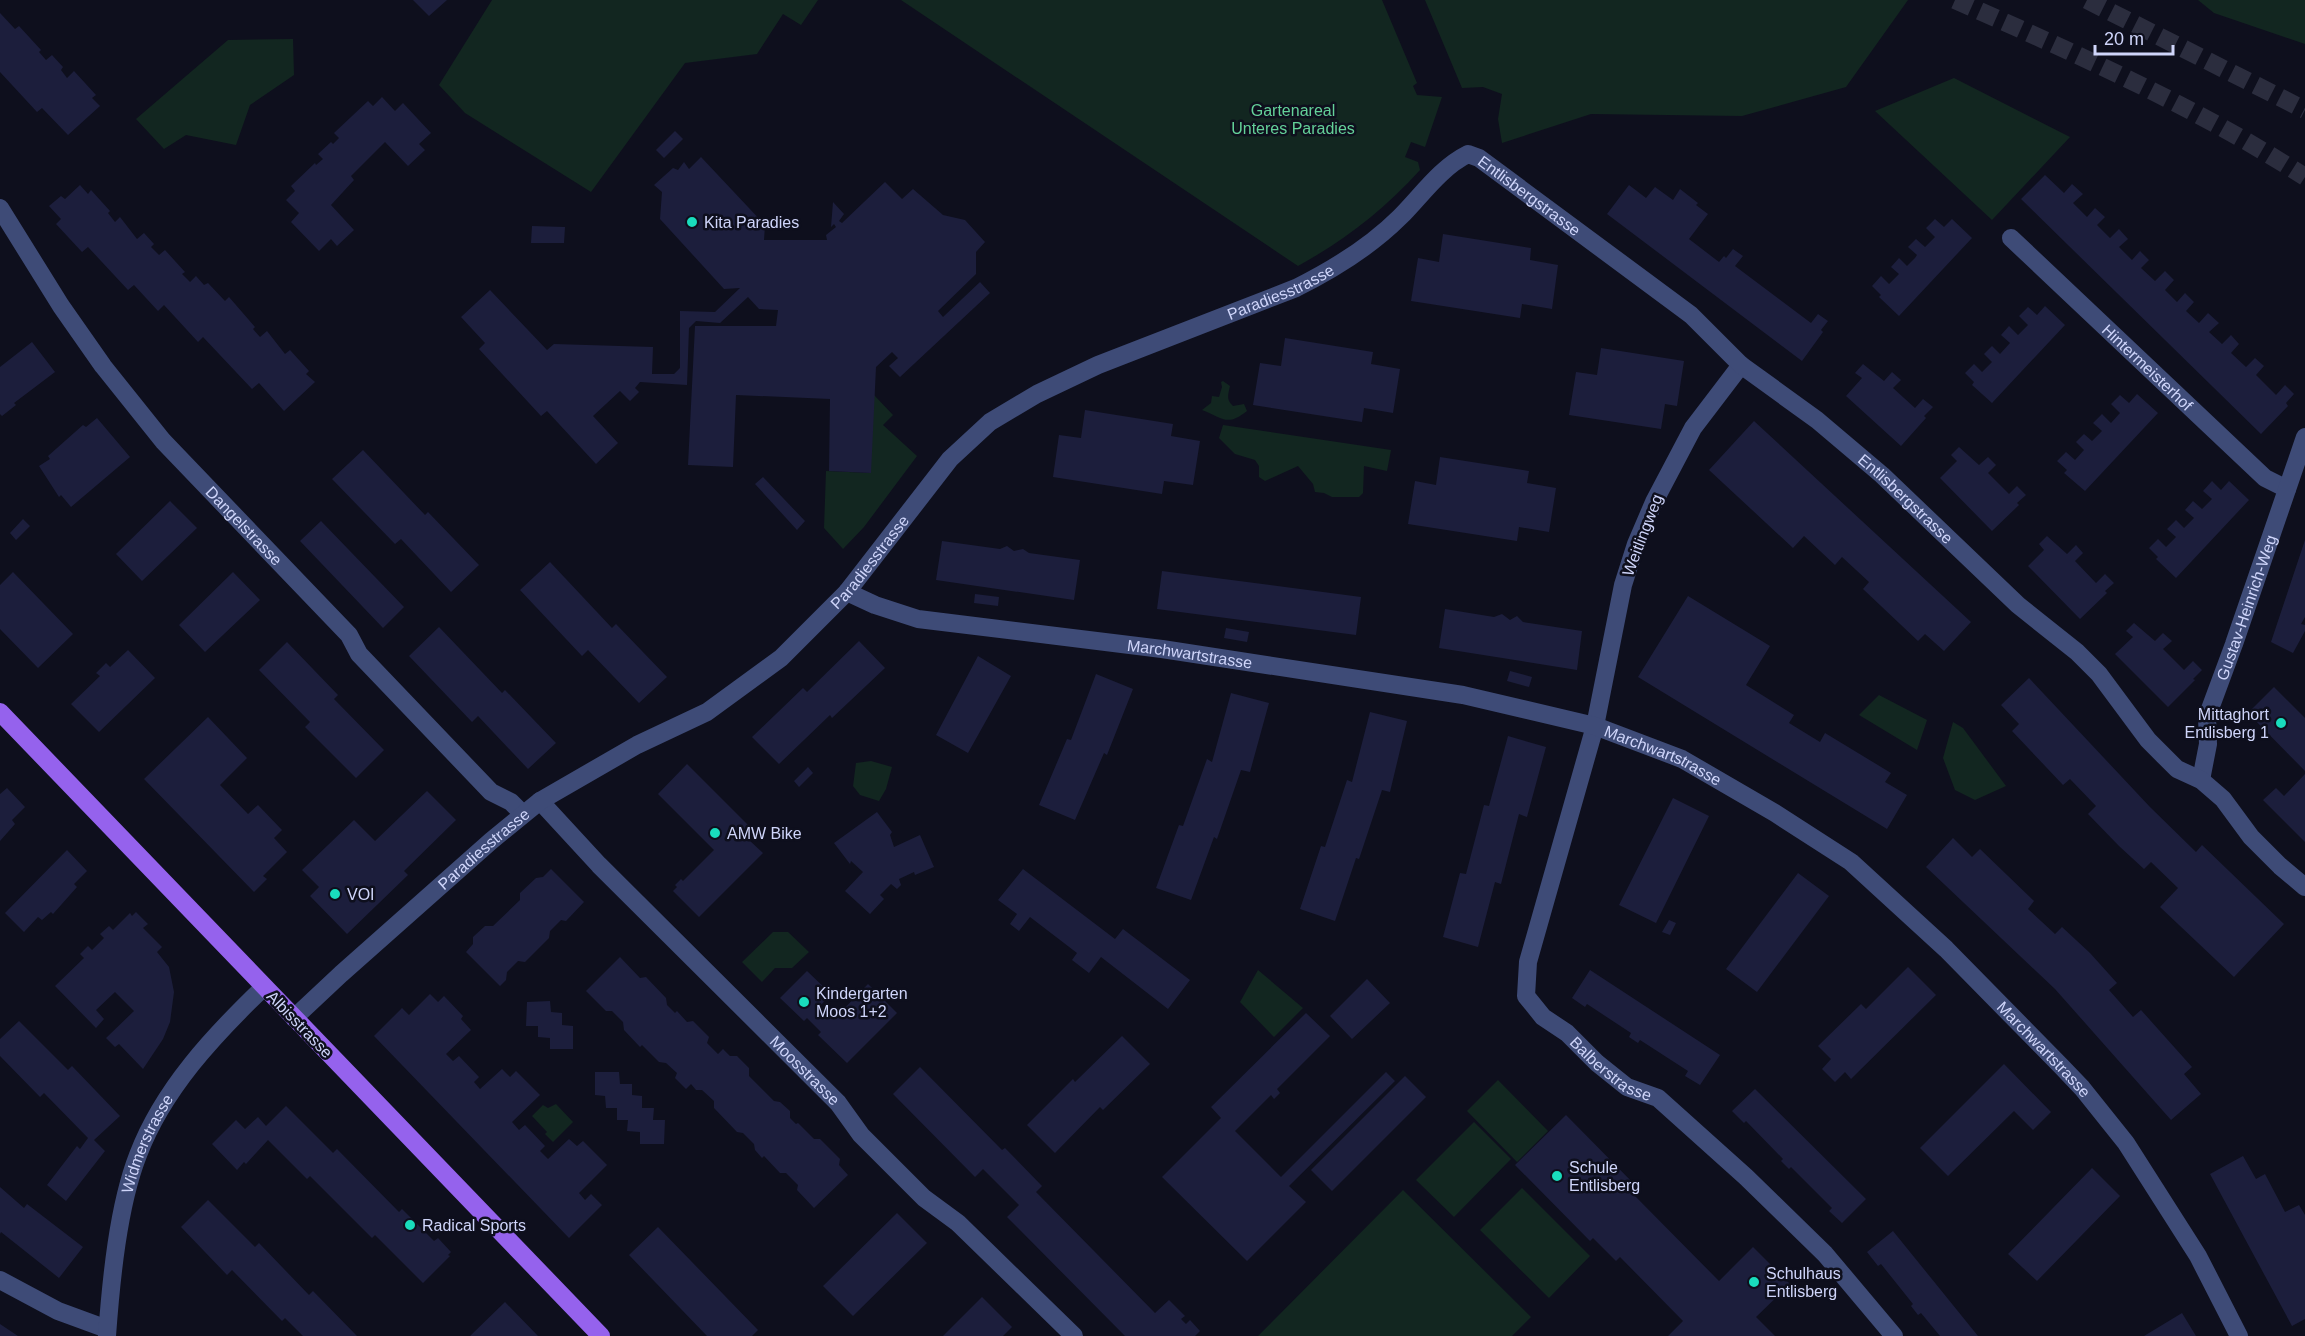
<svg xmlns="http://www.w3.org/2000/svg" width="2305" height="1336" font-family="Arial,sans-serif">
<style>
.green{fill:#122620}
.building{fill:#1c1e3c}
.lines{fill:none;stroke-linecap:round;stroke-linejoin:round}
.highway-tunnel{stroke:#2b2d3e;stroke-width:18;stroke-dasharray:18 9;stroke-linecap:butt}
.minor{stroke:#3e4b77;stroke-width:18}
.major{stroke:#9562ed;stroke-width:18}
.poi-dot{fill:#19dcbd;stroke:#0e0f1d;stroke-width:2}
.labels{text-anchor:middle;stroke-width:5;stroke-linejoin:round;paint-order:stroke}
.park-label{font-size:16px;fill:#64d199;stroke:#0e0f1d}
.street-label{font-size:16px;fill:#cfd5fa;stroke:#0e0f1d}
.poi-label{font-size:16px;fill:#cfd5fa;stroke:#0e0f1d;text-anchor:start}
</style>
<rect width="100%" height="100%" fill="#0e0f1d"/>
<path class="green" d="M492,0H818L801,25L783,14L757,54L685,63L591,192L465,113L439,85Z
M901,0H1382L1417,83L1413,86L1417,95L1442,97L1425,147L1411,142L1405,157L1418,162L1420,170C1384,210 1345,240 1298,266Z
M1425,0H1908L1846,87L1742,116L1591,114L1502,143L1498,119L1502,94L1483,87L1462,88Z
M2198,0H2305V44L2214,13Z
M293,39L294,75L250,105L236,145L186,135L164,149L136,119L228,40Z
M1954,78L2070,137L1992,220L1875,111Z
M1223,381L1230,386C1228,395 1226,400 1233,406L1244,404L1247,411C1227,427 1223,418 1202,410L1211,403L1212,396L1219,397L1222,387L1221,382Z
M874,395L893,415L883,425L917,456L864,527L843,549L824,528L826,471L870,473Z
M1223,425L1391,450L1387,471L1364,466L1363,493L1359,497H1332L1324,493L1315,492L1313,484L1298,466L1265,481L1259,477V466L1255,460L1235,454L1219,438Z
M1879,695L1927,720L1917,750L1859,715Z
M1953,722L1963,728L2006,786L1975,800L1955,790L1943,758Z
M871,761L892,767L886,789L879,801L860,795L853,786L856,763Z
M773,932H788L809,952L792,968H775L762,982L742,962Z
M1258,970L1303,1008L1274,1037L1240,1002Z
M1498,1080L1548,1131L1517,1162L1467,1111Z
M556,1104L573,1122L553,1142L545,1134L547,1132L532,1116L543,1105L548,1108Z
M1474,1122L1511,1159L1454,1217L1416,1180Z
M1522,1188L1590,1256L1549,1298L1480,1230Z
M1403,1190L1531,1317L1512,1336H1258Z"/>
<path class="building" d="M413,0H447L429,16Z
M0,13L15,29L19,26L41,50L39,52L46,60L52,55L63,67L61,70L67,78L74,71L96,95L92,98L100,106L68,135L42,108L37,112L0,72Z
M382,97L395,111L403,103L431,133L419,144L425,150L408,166L385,142L351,176L354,180L331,205L354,230L337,246L331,239L319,251L291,222L299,213L286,200L295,191L291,186L315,163L316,165L323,159L318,154L331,142L333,144L339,138L334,133L368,101L373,106Z
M675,131L683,139L664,158L656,150Z
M701,157L765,225L764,240H827L826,235L836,227L834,224L831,227L833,202L844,214L839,221L842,223L885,182L902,199L913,189L943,215L965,220L985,242L976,252V274L938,311L943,317L980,282L990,293L900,377L889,366L898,358L892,352L876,367L871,473L829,471L830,399L736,395L733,467L688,465L695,326H776L778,310L759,309L748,297L720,323L696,321L689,328L687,385L640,382L635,388L639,392L630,401L620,391L593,416L618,443L596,464L547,411L541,416L479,349L485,343L461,317L490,290L547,350L554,344L653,347L652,374H674L680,368V311L715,312L740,288L724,289L660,219L662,192L654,185L673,168L678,170L684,162L689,169Z
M2045,175L2064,193L2072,184L2083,194L2073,203L2087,217L2095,208L2105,217L2097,225L2110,238L2119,229L2128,239L2119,247L2132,260L2140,251L2149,260L2141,268L2155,281L2165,271L2174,280L2165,290L2177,302L2185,293L2194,302L2186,311L2199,323L2208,313L2219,323L2209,332L2222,344L2231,335L2239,344L2231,353L2246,367L2255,358L2264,366L2256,375L2276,395L2285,385L2294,394L2286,403L2288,406L2261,434L2021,199Z
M80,185L88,194L91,190L110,211L108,213L115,222L120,217L137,239L144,233L154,244L151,247L159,255L165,250L185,272L182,274L190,282L196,276L204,285L208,283L225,301L229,297L255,327L253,329L260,337L267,331L285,354L290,350L309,371L306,374L315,382L284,411L259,383L252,389L203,337L198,342L164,305L158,311L134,285L128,290L88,247L82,252L56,224L61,219L49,206L61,196L65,199Z
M1629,185L1646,198L1655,187L1673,200L1680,189L1698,203L1696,205L1708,214L1689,239L1719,262L1724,256L1726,258L1733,249L1743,256L1735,266L1811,323L1818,314L1828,321L1821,330L1823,332L1802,361L1607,214Z
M1935,219L1944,227L1952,219L1972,238L1899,316L1879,297L1881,295L1872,286L1881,276L1889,284L1899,274L1891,267L1899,258L1907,266L1915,258L1917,255L1908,247L1916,239L1925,247L1935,237L1926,228Z
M532,226L565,227L564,243H531Z
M1443,234L1531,248L1530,260L1558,265L1552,309L1522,304L1520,318L1411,301L1418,258L1439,262Z
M2045,306L2065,325L1992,403L1972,385L1974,382L1965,373L1974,364L1982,372L1992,362L1984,354L1992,346L2000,354L2010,343L2001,335L2009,326L2018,335L2028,325L2019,316L2028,307L2037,315Z
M1285,338L1373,352L1371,364L1400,369L1393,413L1364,408L1362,422L1253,405L1260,363L1281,366Z
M32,342L55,372L14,403L16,405L2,416L0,414V367Z
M1601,348L1684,361L1677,406L1665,404L1661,429L1569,415L1576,372L1597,375Z
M1863,364L1884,381L1892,372L1901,380L1893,388L1915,408L1923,399L1933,407L1924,416L1926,418L1901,446L1846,396L1862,378L1855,373Z
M2137,394L2158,413L2085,491L2064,473L2067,470L2057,461L2066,452L2075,460L2084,450L2076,442L2084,434L2092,441L2102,431L2093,423L2102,414L2111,423L2120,413L2111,404L2120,395L2129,403Z
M1085,410L1173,424L1171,436L1200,441L1193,485L1164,481L1162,494L1053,477L1059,435L1081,438Z
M97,418L130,457L71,507L61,495L59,497L39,466L50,459L48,456L83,425L86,427Z
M1754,421L1971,622L1944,651L1925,634L1918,641L1863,589L1869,582L1842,557L1835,565L1804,536L1793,548L1709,470Z
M1959,447L1979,465L1988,457L1996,465L1988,473L2009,494L2017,486L2026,495L2017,503L2019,505L1992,531L1940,478L1957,461L1951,455Z
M363,450L425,515L428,512L479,565L451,592L401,539L395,544L332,479Z
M1440,457L1529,471L1527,483L1556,488L1549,532L1519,527L1517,541L1408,524L1415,481L1436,485Z
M763,477L805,521L797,530L755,484Z
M2212,481L2221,490L2229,481L2249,500L2176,578L2156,559L2158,557L2149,548L2158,539L2166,547L2176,537L2167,529L2176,520L2184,528L2194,518L2185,510L2193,501L2202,509L2212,499L2203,491Z
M170,501L197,528L142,581L116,554Z
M23,519L30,526L16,540L10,533Z
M321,521L404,607L383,628L300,541Z
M2047,536L2067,554L2076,545L2083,553L2075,561L2096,583L2105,574L2114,583L2105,591L2107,593L2080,619L2028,566L2044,550L2039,544Z
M2305,540V617L2301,624L2305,625V631L2293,653L2271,642Z
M942,541L1000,549L1007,546L1014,551L1023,549L1029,553L1080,560L1074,600L936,580Z
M550,562L612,628L616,624L667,677L639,703L588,650L582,656L520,590Z
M1162,571L1361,597L1356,635L1157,609Z
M13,572L73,634L38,668L0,629V585Z
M233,572L260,600L205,652L179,625Z
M975,594L999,597L998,606L974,603Z
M1688,596L1770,646L1746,685L1794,715L1789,723L1820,742L1825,733L1891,773L1885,782L1907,795L1887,829L1638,677Z
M1445,609L1494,617L1502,614L1510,620L1517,616L1523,622L1582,631L1577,670L1439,648Z
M2134,623L2155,641L2163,633L2172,641L2163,649L2184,670L2193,661L2202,670L2193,679L2195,680L2168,707L2115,654L2133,637L2126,631Z
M439,627L502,693L505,690L556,743L528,769L478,716L472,722L409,656Z
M1226,628L1249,632L1247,642L1224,638Z
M859,641L885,668L832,718L830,715L779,764L752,737L803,688L807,692Z
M287,642L338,695L334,699L384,750L356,778L305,727L310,722L259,670Z
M128,650L155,678L99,732L71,704L100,676L96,673L106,663L110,667Z
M978,656L1011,676L968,753L936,735Z
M1510,671L1532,677L1529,687L1507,681Z
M1096,674L1133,689L1107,755L1104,753L1075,820L1039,805L1067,739L1071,740Z
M2029,678L2150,807L2196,852L2202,845L2284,924L2234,977L2160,907L2178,888L2151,862L2144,869L2119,846L2088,814L2096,806L2070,779L2063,785L2012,731L2019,724L2001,705Z
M2274,687L2305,718V771L2248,713Z
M1231,693L1269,703L1250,772L1241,770L1217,839L1214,837L1191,900L1156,888L1179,825L1183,826L1207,759L1212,762Z
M1370,712L1407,721L1390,792L1382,790L1359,859L1356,858L1335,921L1300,909L1321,846L1325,847L1347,780L1352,782Z
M208,717L247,758L220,785L248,814L258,805L282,830L274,838L287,852L263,876L267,879L254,892L144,779Z
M1508,736L1546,747L1527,817L1519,814L1501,884L1495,882L1478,947L1443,937L1460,873L1466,874L1484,805L1489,806Z
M687,764L756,833L749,840L763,853L699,917L673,891L677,887L675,885L681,879L683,881L714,850L658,794Z
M808,767L813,773L799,787L794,781Z
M2305,774V842L2263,800L2276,788L2284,796Z
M7,788L25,807L12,820L15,824L0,841V794Z
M427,791L456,820L404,871L408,875L347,934L310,896L319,887L302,870L354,820L375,841Z
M1673,798L1709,816L1656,923L1619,905Z
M877,812L892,832L890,835L894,847L920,835L934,867L915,875L914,872L899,879L901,885L897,889L891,884L880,895L884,899L870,914L845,891L863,872L851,861L850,864L834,843Z
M1953,838L1972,857L1980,849L2034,901L2028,909L2055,934L2062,927L2090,953L2117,983L2109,990L2133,1017L2141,1010L2192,1067L2184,1074L2201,1094L2171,1120L2055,989L1926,867Z
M67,850L87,871L74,884L77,887L53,914L51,912L42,920L38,917L24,932L5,913Z
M551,869L584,902L566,921L561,920L550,931L549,938L525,962L518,961L507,972L506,980L500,986L466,952L473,944V937L485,926H493L520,900V893L536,878L543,877Z
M1023,869L1115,939L1123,929L1190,980L1168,1009L1101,957L1089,973L1072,960L1077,953L1030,917L1019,931L1010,924L1017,914L998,900Z
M1798,873L1829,896L1757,992L1726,969Z
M136,912L148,924L143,928L162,947L157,952L169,967L174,992L170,1022L163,1039L143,1069L119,1044L115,1047L106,1038L134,1011L115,992L96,1010L104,1019L96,1028L55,986L84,958L80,954L88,946L92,950L104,938L100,934L109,926L113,930L130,913L132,916Z
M1669,920L1676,923L1670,935L1662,932Z
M620,957L640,978L646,977L666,998L667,1005L675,1013L677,1011L687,1022L693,1021L709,1037L707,1043L718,1054L723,1049L730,1056H737L749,1068V1076L774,1101L780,1102L790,1111V1118L796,1124L798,1123L814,1139H820L840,1159L839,1165L848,1175L814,1208L797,1190L798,1185L786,1173H780L764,1156L762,1158L755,1150L754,1144L743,1133L737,1132L714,1108V1101L702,1090H696L691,1084L686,1089L675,1078L677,1073L666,1063L659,1062L642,1045L640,1047L624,1030L623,1022L612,1011H606L586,991Z
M1908,967L1936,995L1851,1079L1845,1072L1835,1082L1822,1069L1831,1059L1818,1046L1861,1004L1866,1009Z
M1590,970L1720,1055L1700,1085L1685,1076L1688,1071L1640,1040L1638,1043L1629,1037L1631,1033L1587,1004L1585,1007L1572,998Z
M807,971L831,994L820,1006L834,1019L868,984L897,1013L847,1063L818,1035L821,1032L807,1018L804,1021L780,998Z
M1367,979L1390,1003L1352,1039L1330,1016Z
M430,994L438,1002L444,996L463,1016L461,1019L471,1030L446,1054L453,1061L459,1056L479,1077L474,1082L480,1089L502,1069L510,1077L516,1071L540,1095L512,1122L519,1130L525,1125L545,1146L540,1151L548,1159L569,1139L577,1146L583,1141L607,1165L579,1193L585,1200L591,1194L602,1205L569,1238L374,1036L402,1008L409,1015Z
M550,1001L551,1012L562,1013V1025L573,1026V1049H550V1038L538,1037V1026H526L527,1002Z
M1306,1013L1330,1036L1277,1089L1280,1093L1274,1099L1271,1095L1235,1131L1281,1177L1386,1072L1395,1081L1289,1186L1306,1202L1247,1261L1162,1177L1221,1118L1211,1107Z
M19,1021L68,1070L72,1066L120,1116L94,1140L105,1151L66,1201L47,1185L77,1146L80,1149L88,1138L44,1093L40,1097L0,1056V1039Z
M1122,1036L1150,1064L1103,1110L1100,1107L1055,1153L1027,1125L1073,1079L1075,1082Z
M2004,1064L2051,1112L2033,1130L2014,1111L1948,1176L1920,1148Z
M920,1067L1002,1150L1005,1148L1042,1186L1036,1192L1155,1313L1169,1300L1185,1316L1181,1319L1186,1324L1190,1320L1200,1331L1195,1336H1125L1007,1217L1019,1205L983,1169L975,1177L893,1094Z
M595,1072H619L620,1084H632V1095L642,1096V1108H654L653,1120H665L664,1144H640V1132L627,1131L628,1120H617V1108H606L605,1096L595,1095Z
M1405,1076L1426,1097L1332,1191L1311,1170Z
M1755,1089L1866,1199L1842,1223L1829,1211L1832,1208L1791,1167L1789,1169L1781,1161L1783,1159L1746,1121L1744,1123L1732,1111Z
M286,1106L333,1153L337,1149L399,1212L402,1209L434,1241L438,1238L451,1252L448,1255L450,1256L423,1283L375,1235L372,1238L310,1176L307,1179L268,1140L246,1164L244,1162L237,1170L212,1144L236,1120L245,1129L258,1117L266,1126Z
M1566,1115L1640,1190L1635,1196L1719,1281L1753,1247L1790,1284L1756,1317L1775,1336H1668L1683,1321L1620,1257L1616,1261L1593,1238L1590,1241L1515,1165Z
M2243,1156L2256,1179L2265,1174L2285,1212L2299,1205L2305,1215V1319L2292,1326L2210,1174Z
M2092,1168L2120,1196L2037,1281L2008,1254Z
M0,1187L24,1208L27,1204L83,1247L59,1278L1,1232L0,1234Z
M208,1200L255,1247L259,1243L309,1295L313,1291L357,1336H303L285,1318L282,1321L232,1270L227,1275L181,1227Z
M897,1213L927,1243L853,1316L823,1286Z
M658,1227L758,1330L752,1336H707L629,1255Z
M1893,1231L1978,1336H1940L1921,1313L1918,1315L1911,1306L1913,1304L1881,1264L1878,1266L1867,1252Z
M982,1297L1012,1327L1003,1336H943Z
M505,1302L538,1336H470Z
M2182,1313L2196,1336H2144Z
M0,1324L18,1336H0Z"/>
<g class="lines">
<path class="highway-tunnel" d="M1955,0C2074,53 2195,106 2305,177
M2087,0L2305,110"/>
<g class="minor">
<path id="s1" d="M0,208L61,306L103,366L163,441L349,635L359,654L491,792L511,802L523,814"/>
<path id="s2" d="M2011,238L2265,478L2287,489"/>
<path id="s3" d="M1741,365L1693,428L1654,502L1636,544L1623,585L1595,726L1528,962L1526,996L1543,1017L1567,1033L1597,1063L1627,1087L1658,1098L1746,1177L1825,1254L1894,1336"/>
<path id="s4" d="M847,592L875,605L918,619L1162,649L1463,695L1595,726L1682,759L1775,813L1851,862L1946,949L2061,1066L2082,1088L2126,1143L2198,1256L2239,1336"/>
<path id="s5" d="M2201,780L2208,744L2207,717L2234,644L2305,437"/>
<path id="s6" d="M540,801L599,865L838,1103L861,1135L924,1198L958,1223L1074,1336"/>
<path id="s7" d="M294,1018L341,974L491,841L540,801L637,745L707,712L781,658L847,592L950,459L990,422L1037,394L1098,365L1296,288C1332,270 1371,246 1400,217C1422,195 1440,168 1468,154L1479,158L1691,315L1741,365L1817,420L1882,475L2018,605L2077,652L2099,674L2148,740L2177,769L2201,780L2223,799L2251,837L2280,866L2305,887"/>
<path d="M0,1280L58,1311L107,1329"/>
<path id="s8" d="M107,1336C111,1281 118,1206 138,1155C163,1089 214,1035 264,987"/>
</g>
<path class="major" d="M0,712L601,1336"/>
</g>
<g class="poi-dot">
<circle cx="692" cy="222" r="6"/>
<circle cx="2281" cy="723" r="6"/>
<circle cx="715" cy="833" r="6"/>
<circle cx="335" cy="894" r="6"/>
<circle cx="804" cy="1002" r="6"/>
<circle cx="1557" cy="1176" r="6"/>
<circle cx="410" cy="1225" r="6"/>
<circle cx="1754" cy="1282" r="6"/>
</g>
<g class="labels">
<g class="park-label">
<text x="1293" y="116">Gartenareal<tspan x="1293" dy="18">Unteres Paradies</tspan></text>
</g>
<g class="street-label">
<text dy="6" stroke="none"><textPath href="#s7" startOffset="1554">Entlisbergstrasse</textPath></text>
<text dy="6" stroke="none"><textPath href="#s7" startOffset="1244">Paradiesstrasse</textPath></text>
<text dy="6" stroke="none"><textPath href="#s2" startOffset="188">Hintermeisterhof</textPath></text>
<text dy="6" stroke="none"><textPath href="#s7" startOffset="2038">Entlisbergstrasse</textPath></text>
<text dy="6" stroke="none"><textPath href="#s1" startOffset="402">Dangelstrasse</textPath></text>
<text transform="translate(1642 535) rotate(-69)" y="6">Weitlingweg</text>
<text dy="6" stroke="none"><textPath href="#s7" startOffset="740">Paradiesstrasse</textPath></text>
<text dy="6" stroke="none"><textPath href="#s5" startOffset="180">Gustav-Heinrich-Weg</textPath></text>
<text dy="6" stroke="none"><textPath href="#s4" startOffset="350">Marchwartstrasse</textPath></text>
<text dy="6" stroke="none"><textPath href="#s4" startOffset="836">Marchwartstrasse</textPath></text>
<text dy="6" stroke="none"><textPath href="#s7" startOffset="254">Paradiesstrasse</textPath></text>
<text transform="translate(300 1024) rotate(46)" y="6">Albisstrasse</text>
<text dy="6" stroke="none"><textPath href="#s4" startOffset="1322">Marchwartstrasse</textPath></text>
<text dy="6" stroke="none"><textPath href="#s3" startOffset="788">Balberstrasse</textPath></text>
<text dy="6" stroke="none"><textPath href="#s6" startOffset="378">Moosstrasse</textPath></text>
<text dy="6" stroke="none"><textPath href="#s8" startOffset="198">Widmerstrasse</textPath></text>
</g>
<g class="poi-label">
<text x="704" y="228">Kita Paradies</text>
<text x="2269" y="720" text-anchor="end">Mittaghort<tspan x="2269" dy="18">Entlisberg 1</tspan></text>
<text x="727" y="839">AMW Bike</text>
<text x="347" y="900">VOI</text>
<text x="816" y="999">Kindergarten<tspan x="816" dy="18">Moos 1+2</tspan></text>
<text x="1569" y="1173">Schule<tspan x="1569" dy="18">Entlisberg</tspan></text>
<text x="422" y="1231">Radical Sports</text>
<text x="1766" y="1279">Schulhaus<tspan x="1766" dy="18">Entlisberg</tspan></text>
</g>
</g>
<path d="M2095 45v9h78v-9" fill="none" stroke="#cfd5fa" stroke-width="3"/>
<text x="2104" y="45" font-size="18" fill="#cfd5fa" stroke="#0e0f1d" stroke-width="4.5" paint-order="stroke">20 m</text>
</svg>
